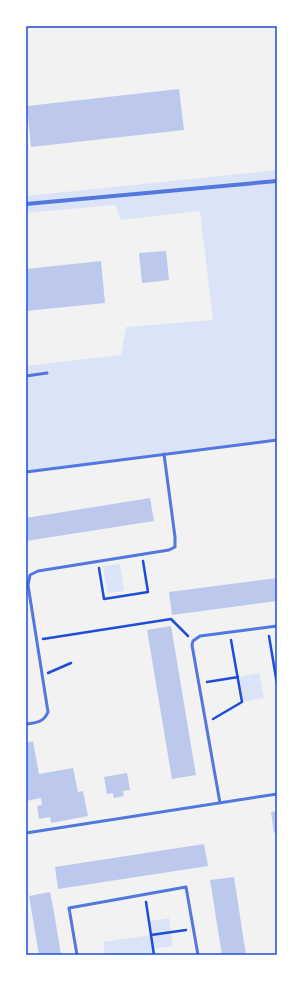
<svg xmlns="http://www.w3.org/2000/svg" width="303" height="981" font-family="'IBM Plex Serif',serif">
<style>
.green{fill:#dbe4f7}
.building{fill:#bdc9ec}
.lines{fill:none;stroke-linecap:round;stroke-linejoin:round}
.path{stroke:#1d4ed8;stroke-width:2.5}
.service{stroke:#5277de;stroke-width:3}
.minor{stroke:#5277de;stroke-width:4}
.neatline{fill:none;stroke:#1d4ed8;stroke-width:1.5}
</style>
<rect width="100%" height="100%" fill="#f2f2f2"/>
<path class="green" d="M277,170V440L26,472V366L121,355L126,327L213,320L200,211L120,220L116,205L26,213V196Z
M120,564L124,591L107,593L103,566Z
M259,673L264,698L242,702L238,677Z
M169,918L173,946L153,949L154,955H105L103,942L151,935L149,921Z"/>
<path class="building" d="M179,89L184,130L31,147L27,106Z
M166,251L169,280L142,283L139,253Z
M101,261L105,303L26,311V269Z
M150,498L154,521L26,541V518Z
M277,578V601L172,615L169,592Z
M171,626L196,775L172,779L147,630Z
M33,741L39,774L73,768L78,792L83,791L88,816L51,823L50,817L39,819L37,806L42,805L41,798L26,801V743Z
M127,773L130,790L123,791L124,796L114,798L113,793L107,794L104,777Z
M277,811V832L274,833L271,812Z
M204,844L208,866L58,889L55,867Z
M234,877L246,955H222L210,880Z
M50,892L54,912L61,955H39L29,896Z"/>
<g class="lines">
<path class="path" d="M99,568L104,599L148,592L143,561
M269,636L277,684
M43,639L171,619L188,636
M48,673L71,663
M207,682L238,677
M213,719L242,702L231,640
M146,902L151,935
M154,955L151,935L186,930"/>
<path class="service" d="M26,376L47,373
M26,472L277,440
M26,724C36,723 44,722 48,712L28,585L30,575L38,571L169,550L175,547V537L164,454
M220,803L192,645L193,641L200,636L277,626
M26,833L277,794
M77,955L69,908L186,887L198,955"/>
<path class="minor" d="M26,204L277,181"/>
</g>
<rect width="303" height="981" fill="none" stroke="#ffffff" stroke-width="54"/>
<rect x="27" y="27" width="249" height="927" class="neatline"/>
</svg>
